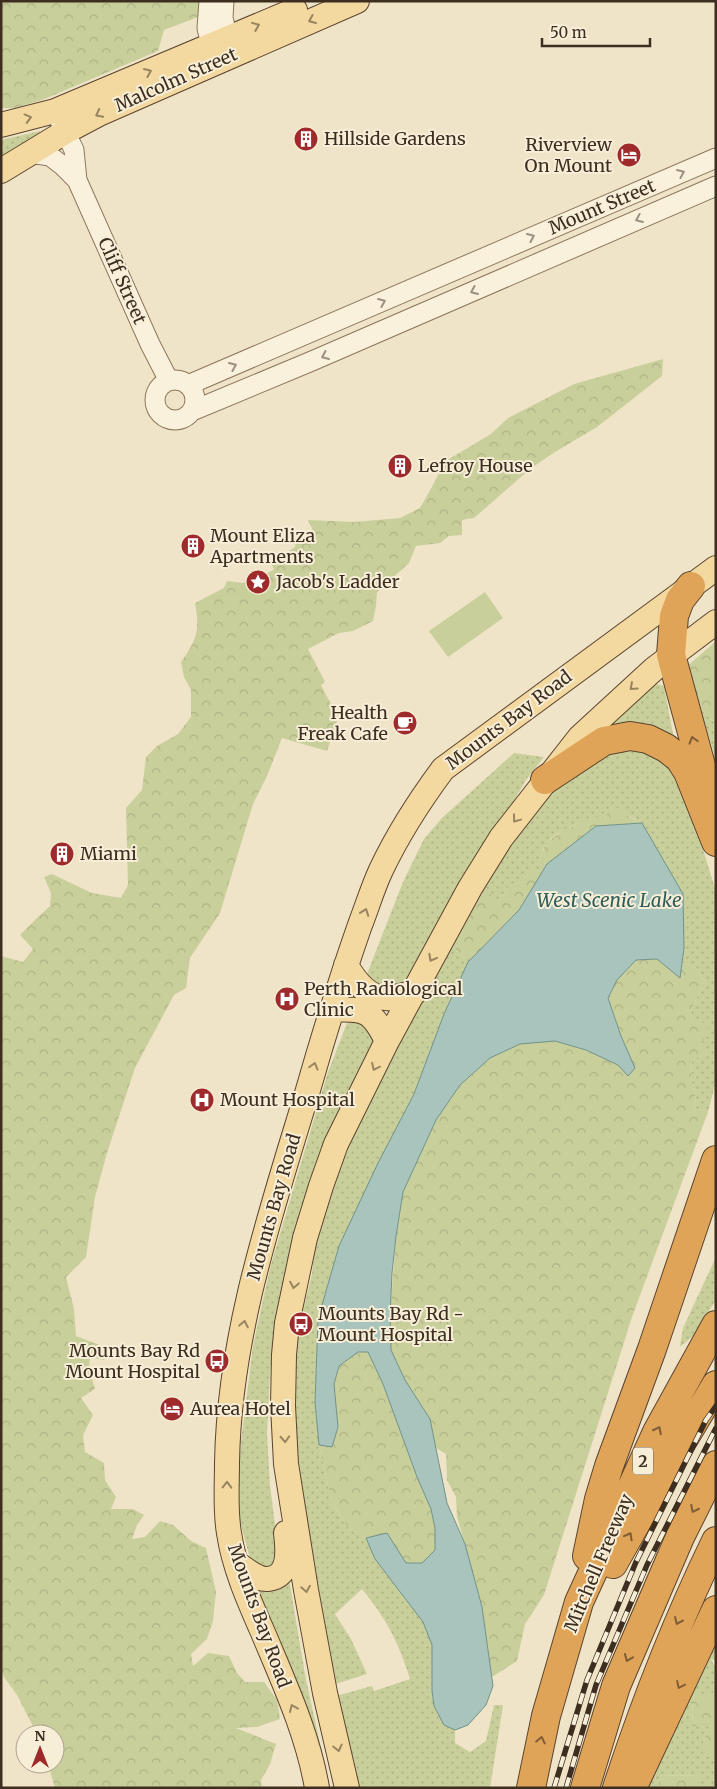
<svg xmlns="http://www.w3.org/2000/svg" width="717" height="1789" font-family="Merriweather,serif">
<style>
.grass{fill:url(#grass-dots)}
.forest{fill:url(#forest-crowns)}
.pitch{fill:#c9cf9b}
.water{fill:#a9c4bc;stroke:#6f938a}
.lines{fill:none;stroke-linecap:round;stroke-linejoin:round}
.minor-casing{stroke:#8d765c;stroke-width:21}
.major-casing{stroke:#5b4430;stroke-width:26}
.highway-casing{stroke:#5b4430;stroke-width:30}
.minor{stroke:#faf1dc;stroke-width:19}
.major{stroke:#f3d9a0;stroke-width:24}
.highway{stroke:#e0a458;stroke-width:28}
.rail-casing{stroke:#3d2e20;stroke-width:5.5}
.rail{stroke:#f7eed8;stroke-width:4;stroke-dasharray:11;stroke-linecap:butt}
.oneway{stroke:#988460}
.oneway2{stroke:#9c907e}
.oneway3{stroke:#7e5d36}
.labels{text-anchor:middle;stroke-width:4;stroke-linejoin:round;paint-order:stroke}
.shield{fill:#f7eed8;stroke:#756857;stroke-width:1}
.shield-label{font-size:16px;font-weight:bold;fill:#3d2e20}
.street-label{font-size:18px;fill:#3d2e20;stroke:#f7eed8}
.poi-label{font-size:18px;fill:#3d2e20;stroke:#f7eed8;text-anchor:start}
.water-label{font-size:19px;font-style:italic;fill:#2f5d5a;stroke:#f7eed8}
</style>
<defs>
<pattern id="grass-dots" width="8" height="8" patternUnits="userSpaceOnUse" patternTransform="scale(1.25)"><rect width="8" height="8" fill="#c9cf9b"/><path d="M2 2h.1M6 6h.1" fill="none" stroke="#aeb285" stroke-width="1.8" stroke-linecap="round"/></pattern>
<pattern id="forest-crowns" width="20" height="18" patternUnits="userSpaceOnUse" patternTransform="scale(1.25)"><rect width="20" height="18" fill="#c9cf9b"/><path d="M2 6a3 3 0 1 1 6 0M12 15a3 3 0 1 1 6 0" fill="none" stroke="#aeb285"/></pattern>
</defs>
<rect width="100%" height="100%" fill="#f0e4c8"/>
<path class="grass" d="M40,131V132L1,161V140Z
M652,683L664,686L674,739L603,735L621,708Z
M700,708L713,721L716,720V760Z
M616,746L655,752L683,783L716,892V1081L708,1112L694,1108L696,1099L691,1079L692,1060L707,1053L690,1013L699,993L706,983L696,968L682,963L684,948L642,823C637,820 630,816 625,815C605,813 557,827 546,844C542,849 541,857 539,862L547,864L542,873L529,870L522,882L509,886L498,902L480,892L491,870L561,776Z
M514,753L544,757L526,780L413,974L403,985L390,991L370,983L367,974L403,882L424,839L442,818Z
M451,944L468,962L444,1014L414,1094L318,1319L315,1402L319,1445L332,1503L349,1529L366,1538L375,1559L423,1622L432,1645V1690L444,1725L455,1730V1743L470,1752L486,1741L494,1705H503L490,1788H350L329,1698L372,1686L374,1691L410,1679C398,1641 387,1620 362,1589L335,1614L351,1639L367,1674L326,1687L291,1455L296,1340L312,1274L317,1226L337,1170L366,1104Z
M356,1018L376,1035L275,1331L270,1372L267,1433L270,1485L279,1556L270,1571L250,1559L240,1521L238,1482L241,1442L253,1346L270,1268L327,1075L347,1023Z
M716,1257V1300L693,1336L680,1347L683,1328Z
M289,1579L306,1680L323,1757L313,1742L252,1584Z
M716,1622V1661L711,1659L716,1669V1690L709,1697L695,1694L693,1699L692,1726L712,1720L703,1744V1758L716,1752V1782L714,1788H699V1776L662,1775L656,1788H648L658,1757Z"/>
<path class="forest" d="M1,1H240L164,30L158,51L42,100L15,108H1Z
M663,359L662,376L597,427L555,452L530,469L474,518L462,520V535L449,536L440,543L416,546L409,563L377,592L376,606L373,621L353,631L339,633L308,649L325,682L321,685L338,718L327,751L282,738L267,776L253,804L220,913L190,958L186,988L174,995L135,1068L107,1153L95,1197L86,1257L66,1277L74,1309L76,1336L107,1348L104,1360L90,1357L89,1369L95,1389L81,1398L93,1415L83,1435L85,1452L104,1463L105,1480L116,1497L111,1509H133L144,1515L137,1525L132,1539L145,1537L160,1521L173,1525L191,1541L206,1548L216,1592L213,1621L207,1639L191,1654L193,1666L208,1653L229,1656L237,1673L245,1682H264L277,1700L280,1719L257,1727L236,1728L276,1744L270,1764L261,1780L262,1788H55L48,1764H55V1734H37L17,1695L4,1677L1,1669V956L23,962L33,949L20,935L37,918L50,906L51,893L44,877L52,874L92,893L121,898L128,885L126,808L142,790L146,757L157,746L178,734L191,717V690L184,677L181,662C197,639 200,631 195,603L224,588L227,581L243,583L249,580L253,589L270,582L267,573L274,570L272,565L285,560L283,555L295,547L296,539L301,537L304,540L315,535L308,520L354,522L400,518L420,508L433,485L444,462L491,434L508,418L574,384Z
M716,641V720L713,721L700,708L684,669Z
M611,807L626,809V815L642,823L596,826L547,864L538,863L546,843L560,832L561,825L569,828L583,821L606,816Z
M529,869L542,873L519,910L468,962L451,944L480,892L492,894L498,902L509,886L522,882Z
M657,959L680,977L682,963L696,968L706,983L699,993L690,1013L693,1020L709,1024L703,1042L707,1053L692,1060L691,1079L696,1099L694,1108L708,1112L632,1317L544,1595L525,1624L517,1661L492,1677L482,1607L457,1517L456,1497L447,1480L446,1454L436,1448L430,1419L405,1380L391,1350L390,1315L396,1236L403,1192L436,1120L460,1085L490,1058L520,1044L555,1041L586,1050L618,1065L628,1075L626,1050L608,998L617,980L636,960Z
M358,1352H368L383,1384L417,1477L431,1509L435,1528V1550L422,1563H406L387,1534L366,1538L349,1529L332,1503L319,1445L332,1447L338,1427L334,1384L339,1366Z
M716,1690V1752L703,1758V1744L711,1721L692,1727L693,1699L695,1693L709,1697Z
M662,1775L699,1776V1788H656Z"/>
<path class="pitch" d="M485,592L503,618L448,657L429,631Z"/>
<path class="water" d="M642,823L683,894L684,948L680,978L657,959L636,960L617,980L608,998L621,1036L635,1068L628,1076L618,1065L586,1050L555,1041L520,1044L490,1058L460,1085L436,1120L403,1192L396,1236L392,1273L390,1315L391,1350L405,1380L430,1419L447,1503L465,1544L482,1607L493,1686L486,1705L468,1725L455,1730L444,1725L434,1706L432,1690V1645L423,1622L375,1559L366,1538L387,1533L406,1563H422L435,1550V1528L431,1509L417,1477L383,1384L368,1352H358L339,1366L334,1384L338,1427L332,1447L319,1445L315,1402L318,1319L339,1246L378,1163L414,1094L444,1014L468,962L519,910L547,864L596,826Z"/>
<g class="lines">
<defs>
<path id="minor" d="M209,1L207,28L214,58
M224,1L223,18L231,51
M60,121L74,150L77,180L150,344L169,381
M30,153L50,156L63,166L77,180
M155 400a20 20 0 1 1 40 0a20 20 0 1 1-40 0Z
M188,385L716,158
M192,411L312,361L716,186"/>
<path id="major" d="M1,125L55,111L295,10
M1,171L65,132L101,113L357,1
M346,965C355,981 369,1001 391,998C398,997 406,994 414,993
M331,1010C365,1008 372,1010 387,1041
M236,1563C245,1569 257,1580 268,1579C291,1577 288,1549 286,1533
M317,1788C308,1735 285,1685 264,1635C250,1603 234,1568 229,1533C225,1510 227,1486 227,1463C229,1335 271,1212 308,1090C324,1034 341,979 360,925C367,907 373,887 381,870C398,834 420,800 443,769L716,568
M347,1788L325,1693L306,1590L286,1464L283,1406L284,1355L287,1323L305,1238L321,1186L336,1144L387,1041L470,888L501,838L580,737L654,669L716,622"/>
<path id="highway" d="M691,586L680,600L674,616L671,655L716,821
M545,780L604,741L630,736L648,739L666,748L679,758L688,772L716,842
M587,1556L599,1499L609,1466L652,1349L716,1160
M613,1564L683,1440L716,1385
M635,1782L716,1610
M531,1788L546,1716L579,1602L657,1432L716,1325
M585,1788L616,1686L680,1537L716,1465
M617,1788C645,1703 677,1621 716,1541"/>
</defs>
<use href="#minor" class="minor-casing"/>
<use href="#major" class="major-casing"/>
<use href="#highway" class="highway-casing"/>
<use href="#minor" class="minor"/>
<use href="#major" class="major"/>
<use href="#highway" class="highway"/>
<defs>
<path id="rail" d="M554,1788L587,1680L636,1562L706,1420L716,1406
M566,1788L596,1685L647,1565L716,1428"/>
</defs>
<use href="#rail" class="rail-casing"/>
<use href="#rail" class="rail"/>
</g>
<defs><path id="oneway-chevron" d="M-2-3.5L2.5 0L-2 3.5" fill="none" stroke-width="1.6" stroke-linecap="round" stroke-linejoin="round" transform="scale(1.25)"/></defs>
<g class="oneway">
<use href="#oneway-chevron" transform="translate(312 20) rotate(157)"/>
<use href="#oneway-chevron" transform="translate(256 26) rotate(-22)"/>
<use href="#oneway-chevron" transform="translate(148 72) rotate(-23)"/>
<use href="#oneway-chevron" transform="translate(99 114) rotate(153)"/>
<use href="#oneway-chevron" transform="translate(28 118) rotate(-15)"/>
<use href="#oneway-chevron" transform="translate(633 687) rotate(138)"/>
<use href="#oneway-chevron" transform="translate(516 819) rotate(127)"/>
<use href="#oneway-chevron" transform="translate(365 912) rotate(-70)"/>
<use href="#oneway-chevron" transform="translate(432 958) rotate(118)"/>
<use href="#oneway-chevron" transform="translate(314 1066) rotate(-74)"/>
<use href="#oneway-chevron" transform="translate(375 1067) rotate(116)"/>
<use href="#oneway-chevron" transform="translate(294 1285) rotate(101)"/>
<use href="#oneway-chevron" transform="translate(244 1324) rotate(-79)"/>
<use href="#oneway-chevron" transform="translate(285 1439) rotate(87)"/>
<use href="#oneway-chevron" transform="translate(227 1485) rotate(-89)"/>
<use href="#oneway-chevron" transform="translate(306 1589) rotate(80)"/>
<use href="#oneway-chevron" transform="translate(293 1708) rotate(-113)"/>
<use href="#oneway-chevron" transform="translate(338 1748) rotate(77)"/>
</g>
<g class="oneway2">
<use href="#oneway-chevron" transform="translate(681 173) rotate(-23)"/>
<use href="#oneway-chevron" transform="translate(639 219) rotate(157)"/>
<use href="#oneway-chevron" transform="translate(531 237) rotate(-23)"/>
<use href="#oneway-chevron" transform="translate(474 291) rotate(157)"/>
<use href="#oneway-chevron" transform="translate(382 302) rotate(-23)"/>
<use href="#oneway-chevron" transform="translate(325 356) rotate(156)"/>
<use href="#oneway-chevron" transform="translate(233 366) rotate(-23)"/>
</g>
<g class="oneway3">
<use href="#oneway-chevron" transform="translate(693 740) rotate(-106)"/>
<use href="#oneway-chevron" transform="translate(658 1430) rotate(-63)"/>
<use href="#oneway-chevron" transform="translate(694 1509) rotate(117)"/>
<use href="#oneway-chevron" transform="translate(629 1536) rotate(-61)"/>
<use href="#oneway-chevron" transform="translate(678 1621) rotate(114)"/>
<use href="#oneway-chevron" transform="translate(628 1658) rotate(113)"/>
<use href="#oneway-chevron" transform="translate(680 1685) rotate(115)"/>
<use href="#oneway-chevron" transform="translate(541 1740) rotate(-78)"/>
</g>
<defs>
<symbol id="building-disc" viewBox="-11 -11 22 22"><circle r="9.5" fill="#9e2a2b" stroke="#f7eed8"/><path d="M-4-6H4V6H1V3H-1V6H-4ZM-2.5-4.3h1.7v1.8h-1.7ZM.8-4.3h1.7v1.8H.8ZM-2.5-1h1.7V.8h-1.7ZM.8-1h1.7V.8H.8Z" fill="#fff"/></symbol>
<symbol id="hotel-disc" viewBox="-11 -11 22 22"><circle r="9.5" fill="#9e2a2b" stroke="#f7eed8"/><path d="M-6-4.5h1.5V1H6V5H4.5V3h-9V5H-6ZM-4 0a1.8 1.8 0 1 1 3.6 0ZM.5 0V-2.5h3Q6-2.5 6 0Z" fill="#fff"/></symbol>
<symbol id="sight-disc" viewBox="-11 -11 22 22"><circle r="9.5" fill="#9e2a2b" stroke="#f7eed8"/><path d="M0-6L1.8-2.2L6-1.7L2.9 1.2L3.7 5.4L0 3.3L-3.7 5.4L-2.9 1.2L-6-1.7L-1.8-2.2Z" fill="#fff"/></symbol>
<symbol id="cafe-disc" viewBox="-11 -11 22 22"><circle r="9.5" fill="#9e2a2b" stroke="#f7eed8"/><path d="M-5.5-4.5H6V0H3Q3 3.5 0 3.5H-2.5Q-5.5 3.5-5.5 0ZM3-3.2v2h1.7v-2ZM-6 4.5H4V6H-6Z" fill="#fff"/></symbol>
<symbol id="hospital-disc" viewBox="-11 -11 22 22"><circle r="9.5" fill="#9e2a2b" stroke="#f7eed8"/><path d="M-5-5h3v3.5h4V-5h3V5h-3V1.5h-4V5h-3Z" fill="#fff"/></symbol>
<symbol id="bus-disc" viewBox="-11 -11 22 22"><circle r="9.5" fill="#9e2a2b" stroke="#f7eed8"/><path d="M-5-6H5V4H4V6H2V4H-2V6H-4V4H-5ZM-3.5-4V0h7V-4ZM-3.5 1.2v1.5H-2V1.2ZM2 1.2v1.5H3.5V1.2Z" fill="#fff"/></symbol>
</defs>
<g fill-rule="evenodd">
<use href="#building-disc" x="292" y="125" width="28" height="28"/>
<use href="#hotel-disc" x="615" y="141" width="28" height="28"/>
<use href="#building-disc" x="386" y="452" width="28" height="28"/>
<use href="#building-disc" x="179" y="532" width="28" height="28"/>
<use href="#sight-disc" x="244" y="568" width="28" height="28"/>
<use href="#cafe-disc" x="391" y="709" width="28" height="28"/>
<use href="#building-disc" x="48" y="840" width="28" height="28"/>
<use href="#hospital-disc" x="273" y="985" width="28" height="28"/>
<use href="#hospital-disc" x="188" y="1086" width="28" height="28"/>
<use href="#bus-disc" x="287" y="1310" width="28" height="28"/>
<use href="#bus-disc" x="203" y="1347" width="28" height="28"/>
<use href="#hotel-disc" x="158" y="1395" width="28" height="28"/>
</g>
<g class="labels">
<rect class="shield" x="633" y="1447.5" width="20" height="27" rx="4"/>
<g class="shield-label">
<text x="643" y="1467">2</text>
</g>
<g class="street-label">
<text transform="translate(176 80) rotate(-24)" y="6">Malcolm Street</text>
<text transform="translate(602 207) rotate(-23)" y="6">Mount Street</text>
<text transform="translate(122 281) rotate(66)" y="6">Cliff Street</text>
<text transform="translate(509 720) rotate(-37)" y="6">Mounts Bay Road</text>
<text transform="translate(274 1207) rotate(-74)" y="6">Mounts Bay Road</text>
<text transform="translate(599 1563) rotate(-67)" y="6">Mitchell Freeway</text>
<text transform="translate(259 1616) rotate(70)" y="6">Mounts Bay Road</text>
</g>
<g class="poi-label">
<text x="324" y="145">Hillside Gardens</text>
<text x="612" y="151" text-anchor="end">Riverview<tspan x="612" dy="21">On Mount</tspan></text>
<text x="418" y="472">Lefroy House</text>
<text x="210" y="542">Mount Eliza<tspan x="210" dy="21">Apartments</tspan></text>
<text x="276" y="588">Jacob's Ladder</text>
<text x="388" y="719" text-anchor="end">Health<tspan x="388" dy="21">Freak Cafe</tspan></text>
<text x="80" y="860">Miami</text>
<text x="304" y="995">Perth Radiological<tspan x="304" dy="21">Clinic</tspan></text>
<text x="220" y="1106">Mount Hospital</text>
<text x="318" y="1320">Mounts Bay Rd -<tspan x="318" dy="21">Mount Hospital</tspan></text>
<text x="200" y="1357" text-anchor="end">Mounts Bay Rd<tspan x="200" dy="21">Mount Hospital</tspan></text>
<text x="190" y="1415">Aurea Hotel</text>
</g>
<g class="water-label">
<text x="609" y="907">West Scenic Lake</text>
</g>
</g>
<rect width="717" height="1789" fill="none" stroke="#3d2e20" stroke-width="5"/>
<g transform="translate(40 1749)"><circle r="24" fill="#f7eed8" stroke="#ada18e"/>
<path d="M0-4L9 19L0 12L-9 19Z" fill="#9e2a2b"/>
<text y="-8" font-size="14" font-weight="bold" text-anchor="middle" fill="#3d2e20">N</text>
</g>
<path d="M542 38v8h108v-8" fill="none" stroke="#3d2e20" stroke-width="2.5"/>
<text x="550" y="38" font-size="15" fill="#3d2e20" stroke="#f7eed8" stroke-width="4" paint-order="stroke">50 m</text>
</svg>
